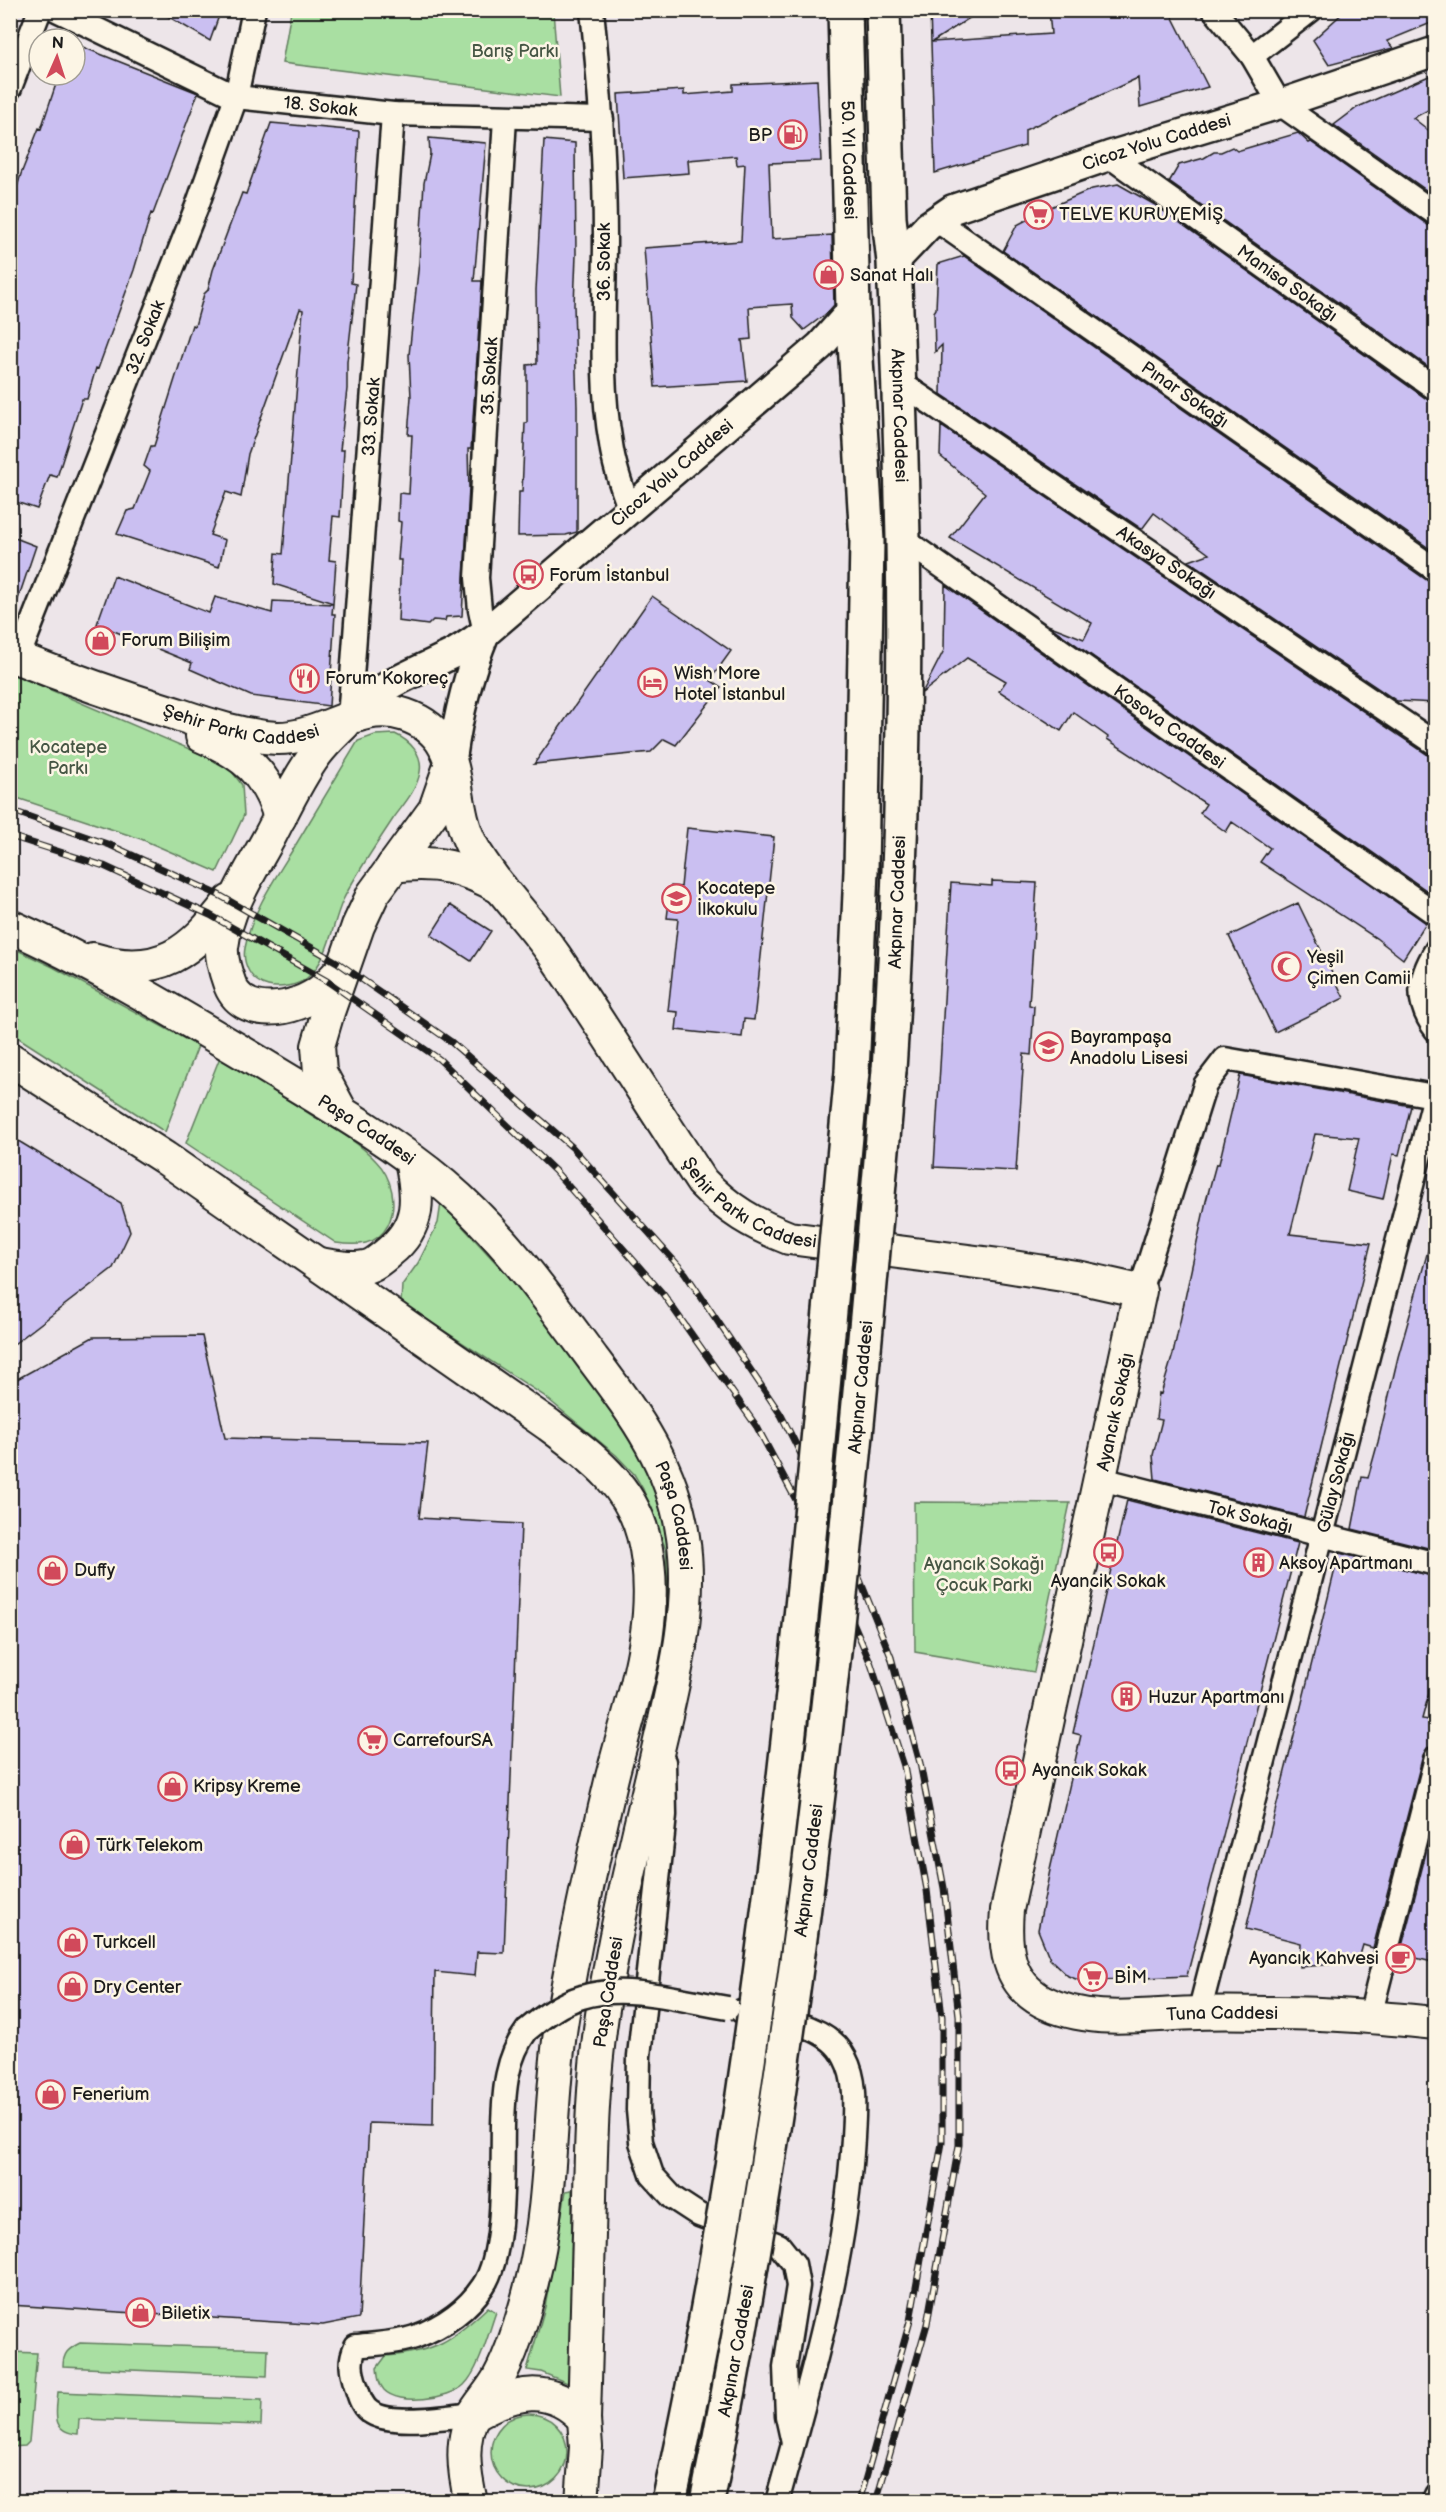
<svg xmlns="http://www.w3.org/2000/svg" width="1446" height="2512" font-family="'Balsamiq Sans',sans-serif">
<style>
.green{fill:#a9dfa2;stroke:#627e5f;stroke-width:1.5}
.building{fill:#cabff1;stroke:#1c1c1c;stroke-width:1.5}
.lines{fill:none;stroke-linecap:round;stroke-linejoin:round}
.minor-casing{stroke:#1c1c1c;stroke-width:27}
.tertiary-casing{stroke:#1c1c1c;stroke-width:33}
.secondary-casing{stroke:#1c1c1c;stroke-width:36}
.primary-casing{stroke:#1c1c1c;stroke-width:38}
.minor{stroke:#fcf5e5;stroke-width:22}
.tertiary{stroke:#fcf5e5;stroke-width:28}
.secondary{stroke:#fcf5e5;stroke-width:32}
.primary{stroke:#fcf5e5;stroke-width:33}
.rail-casing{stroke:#1c1c1c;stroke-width:7}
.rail{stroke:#fcf5e5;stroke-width:4.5;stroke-dasharray:14;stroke-linecap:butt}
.minor-bridge-casing{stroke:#1c1c1c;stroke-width:27;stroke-linecap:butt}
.primary-bridge-casing{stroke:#1c1c1c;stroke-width:38;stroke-linecap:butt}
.minor-bridge{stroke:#fcf5e5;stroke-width:22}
.primary-bridge{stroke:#fcf5e5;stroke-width:33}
.labels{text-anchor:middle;stroke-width:5;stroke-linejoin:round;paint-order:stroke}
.park-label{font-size:18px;fill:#465644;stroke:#fcf5e5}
.street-label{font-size:18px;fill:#1c1c1c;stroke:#fcf5e5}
.poi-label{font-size:18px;fill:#1c1c1c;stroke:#fcf5e5;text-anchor:start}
</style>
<rect width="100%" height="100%" fill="#ede5e9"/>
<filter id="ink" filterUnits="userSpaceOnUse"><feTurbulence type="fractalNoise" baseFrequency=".0167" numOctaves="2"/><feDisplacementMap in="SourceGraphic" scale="12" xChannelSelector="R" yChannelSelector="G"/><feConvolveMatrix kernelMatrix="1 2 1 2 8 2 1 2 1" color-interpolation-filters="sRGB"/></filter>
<g filter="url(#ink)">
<path class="green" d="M291,11H553L560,97L282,63Z
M11,673L227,765L242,785L244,815L217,872L141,839L11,796Z
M395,734C410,741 423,754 420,772C417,790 403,805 393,819C376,845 357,872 343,900C332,924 329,960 307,978C299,985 279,989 268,986C251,982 242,964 245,948C252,911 276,877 295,846C316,811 337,776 358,741L375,735Z
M11,947L53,967L198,1046L165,1132L11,1033Z
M220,1057C251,1076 282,1096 313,1116C335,1129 359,1142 376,1161C392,1177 398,1204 388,1225C377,1246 357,1246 336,1243L186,1143Z
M441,1203L532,1302L618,1416L656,1479L671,1541V1621L660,1668L668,1595L666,1550L643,1489L634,1474L616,1455L543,1395L401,1303L402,1285L418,1263L438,1223Z
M914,1502L1070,1503L1034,1672L915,1652Z
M572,2190L570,2384L541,2372L527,2370L545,2307L566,2191Z
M488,2307L496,2312C489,2331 479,2371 464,2385C449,2399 399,2406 384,2390C378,2383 378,2376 377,2368L386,2356C435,2352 452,2341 488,2307Z
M80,2343L268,2349L267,2376L63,2367C63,2353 68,2349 80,2343Z
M11,2352L37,2353L29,2442L25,2446L11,2447Z
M58,2392L262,2400L261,2425L79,2419L78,2434C51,2432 56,2414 58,2392Z
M491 2452a38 38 0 1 1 76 0a38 38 0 1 1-76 0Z"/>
<path class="building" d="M157,10H221L210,41Z
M930,10H982L932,42L1051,34L1049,10H1104V17L1171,14L1208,87L1140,107L1138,78L1025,130V146L935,173Z
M1346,10H1436V21L1387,41L1393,48L1329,65L1313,40Z
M75,44L198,93L153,214L151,213L134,270L98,369L96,368L87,399H82L57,477L50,475L37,509L10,500V210L21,174L39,128L41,129L59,75H75Z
M1436,73V106L1413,118L1436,136V197L1334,125L1358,107Z
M817,80L821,161L769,163L772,239L832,235L834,305L827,313L804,330L793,318L792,304L749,307L751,339L742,340L747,381L655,387L644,248L741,241L745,164L737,165L736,156L688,160L689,173L623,178L618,94L684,90V95L733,91V84Z
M271,123L359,131L351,283L356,284L347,362V389L340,450H344L340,517L333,516L329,560L336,561L333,603L274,584L276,553L283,554L303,310L300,309L248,454L241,497L226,492L210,535L225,540L219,567L117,534L127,511L135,509L150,471L144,466L151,446H154L192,325L195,326L204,294L208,290L213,270L242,193L246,194Z
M1298,133L1309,143L1311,142L1428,225L1436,227V372L1169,182L1179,165L1204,158L1214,152H1221L1232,147L1237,151Z
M429,138L486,143L474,281H482L471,449H468L469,488L462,616L446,617L445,621L433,620L428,625L398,621L401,560H398L401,522L398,521L399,493L409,494L412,435H408L411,397L409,355L419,262L424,183L430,154Z
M544,140L575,143L576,255L574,305L577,407V532L566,535L518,536L519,492H522L525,423H527V365L537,364L536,290Z
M1118,184L1155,205L1428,400L1436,402V553L1003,251L1017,225L1051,207L1092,189Z
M964,256L1428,581L1436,583V703L1397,701L1189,561L1209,554L1154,513L1142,529L941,394L942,345L935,352L934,312L936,309L938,264Z
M941,426L1428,755L1436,757V897L1048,625L1084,639L1092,623L950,538L985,493L940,456Z
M10,536L36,546L14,611L10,610Z
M114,576L209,613L215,597L272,613L273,601L333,604L332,614H335L329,706L251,696L190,669L192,663L97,624Z
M945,585L1426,923L1403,959L1376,938L1260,862L1270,848L1232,822L1226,832L1200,813L1206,804L1107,739L1108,737L1073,712L1061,731L999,691L1006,681L967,658L922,693L944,650Z
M652,596L731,651L710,680L721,687L676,745L664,739L651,752L534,764Z
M687,828L774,837L754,1020L744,1019L742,1037L676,1030L678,1012L668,1011L678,919L667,918L671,886L681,887Z
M992,881L1037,883L1029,1005L1034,1006L1031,1055L1024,1054L1016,1171L934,1167L951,883L992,886Z
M1298,903L1344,998L1275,1032L1229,936Z
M450,905L491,931L471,961L431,935Z
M1240,1075L1411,1106L1399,1155L1393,1154L1383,1199L1347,1191L1359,1138L1315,1134L1290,1234L1371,1243L1304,1517L1155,1479L1153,1455L1162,1420L1156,1419L1159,1393L1161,1394L1173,1354L1206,1201L1216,1164H1219Z
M10,1136L121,1203L130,1232L113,1268L10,1347Z
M1429,1247L1436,1248V1550L1352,1529L1362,1477L1368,1478L1378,1442L1398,1357Z
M202,1336L225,1438L428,1443L419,1518L521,1524L504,1953L477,1952L475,1976L435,1972L433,2125L369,2123L359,2318L323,2325L10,2305V1383L93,1337Z
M1127,1500L1298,1543L1187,1976L1081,1981L1068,1976L1050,1959L1038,1930L1050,1870L1081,1735L1073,1733Z
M1339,1553L1436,1577V1668L1422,1719L1436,1721V1745L1427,1748L1423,1755L1373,1948L1363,1945L1358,1962L1300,1967L1301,1943L1246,1929Z
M1436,1814V1963L1400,1954Z"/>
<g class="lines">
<defs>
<g id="minor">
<path id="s1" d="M57,10L236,97L393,114L602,119"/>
<path d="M592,10C600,87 605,162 605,239C605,307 599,377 611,444C614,467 622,489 630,510"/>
<path d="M1214,10L1252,56L1280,104L1436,214"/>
<path d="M1252,56L1311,10"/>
<path d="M10,88L40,10"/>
<path id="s2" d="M1109,156L1436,389"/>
<path id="s3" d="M936,220L1436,570"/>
<path id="s4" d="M898,381L1436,744"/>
<path id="s5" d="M903,539L1436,914"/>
<path id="s6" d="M485,633L480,610L477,578L505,118"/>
<path id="s7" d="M18,658L197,206L236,97L254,10"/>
<path id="s8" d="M349,719L393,114"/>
<path d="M1436,950C1418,979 1415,1002 1436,1030"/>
<path d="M1140,1291L1205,1085L1225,1059L1434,1096"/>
<path id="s9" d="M1101,1479L1436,1564"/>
<path d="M664,1762L665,1815L639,2056L638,2110L641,2142L652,2175L673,2198L699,2215L779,2245L794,2264L798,2286L785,2367L787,2416L793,2443"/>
<path d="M741,2011C775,2019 828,2023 845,2058C858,2082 854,2112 853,2138C846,2262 810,2383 777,2502"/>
<path id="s10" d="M1199,2013L1436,1092"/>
<path d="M1370,2016L1436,1758"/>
<path d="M473,2414C449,2417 393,2426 372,2413C362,2408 359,2396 356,2386C351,2371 349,2361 356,2346C375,2344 397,2343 415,2337C442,2327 467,2310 483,2286C506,2253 502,2166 503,2125C504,2090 506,2058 527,2030"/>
<path d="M1433,2502L1436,2495"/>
</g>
<g id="tertiary">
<path id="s11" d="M894,262L928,226L953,209L1109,156L1280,104L1436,51"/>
<path id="s12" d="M349,719C379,684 407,677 446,657C460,651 472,641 485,633L820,346L853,309"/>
<path d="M452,759C458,715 468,674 485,633"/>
</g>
<g id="secondary">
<path id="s13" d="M10,655C65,677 121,697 177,714C209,725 243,736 277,738C322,739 360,699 405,715C469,737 446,796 472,846C494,886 529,918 555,956C605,1030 653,1107 702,1182C729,1210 753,1224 789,1238L1000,1265L1082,1278L1140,1291L1007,1910C1004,1946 1007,1982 1042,2001C1090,2026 1148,2014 1199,2013C1225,2012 1251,2013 1277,2013C1330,2013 1383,2018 1436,2023"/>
<path d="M202,736C244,754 266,772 280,817"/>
<path d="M393,866C436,860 464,867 501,888"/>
<path id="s14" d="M10,926C97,965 179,1015 260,1063C322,1101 388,1138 444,1185C502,1234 548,1298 593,1359C635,1415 673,1465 683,1537C694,1608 673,1685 657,1754C637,1841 615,1927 602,2015C593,2076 591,2137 590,2198C588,2272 586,2345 584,2419L586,2447L582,2502"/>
<path d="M93,959C160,979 191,952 230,901"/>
<path d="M341,971C335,977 328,985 322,990C296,1011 241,1021 229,982C225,971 221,958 222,947C227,905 252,870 271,834C285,807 298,778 316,754C324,743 335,733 344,724"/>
<path d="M10,1059L165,1158L549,1425C589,1455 630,1484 643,1535C664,1618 632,1698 612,1777C593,1857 575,1938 562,2019C548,2106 554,2196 532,2282C524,2314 514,2350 498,2379C491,2391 482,2401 475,2412C459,2439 464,2473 471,2502"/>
<path d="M342,1113L320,1072L318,1046L328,1012L358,926L373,894L435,809L450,766"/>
<path d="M319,1264C334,1266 350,1270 365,1267C373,1266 383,1257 389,1252C421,1226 419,1198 411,1160"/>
<path d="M474,2414C513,2392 550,2382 584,2419"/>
</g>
<g id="primary">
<path id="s15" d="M845,10L853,309L867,541L861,871L852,1072"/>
<path id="s16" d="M883,10L889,218L894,262C898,354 901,447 903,539C906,716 900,894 889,1070"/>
</g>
</defs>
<use href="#minor" class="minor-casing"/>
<use href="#tertiary" class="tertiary-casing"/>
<use href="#secondary" class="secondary-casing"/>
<use href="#primary" class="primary-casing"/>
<use href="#minor" class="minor"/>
<use href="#tertiary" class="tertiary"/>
<use href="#secondary" class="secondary"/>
<use href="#primary" class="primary"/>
<defs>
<path id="rail" d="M10,810L110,845L219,895L337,962L450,1041L572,1147L685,1273L781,1415L841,1533L891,1657L920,1763L944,1888L959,2016V2145L927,2324L876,2502
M10,836L104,866L210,915L327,981L439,1059L555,1171L663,1294L757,1427L819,1543L871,1664L904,1766L927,1890L942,2017V2143L910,2321L859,2502"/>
</defs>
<use href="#rail" class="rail-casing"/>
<use href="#rail" class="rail"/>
<defs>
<path id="minor-bridge" d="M527,2030C544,2016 561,2003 582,1997C627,1983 683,2001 728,2008"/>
<g id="primary-bridge">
<path d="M669,2502C773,2032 807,1549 852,1072"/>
<path id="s17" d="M707,2502C804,2030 847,1549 889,1070"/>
</g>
</defs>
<use href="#minor-bridge" class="minor-bridge-casing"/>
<use href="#primary-bridge" class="primary-bridge-casing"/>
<use href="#minor-bridge" class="minor-bridge"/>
<use href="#primary-bridge" class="primary-bridge"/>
</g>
</g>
<defs>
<symbol id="fuel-ring" viewBox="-11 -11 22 22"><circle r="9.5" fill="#fcf5e5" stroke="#d1495b" stroke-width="1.5"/><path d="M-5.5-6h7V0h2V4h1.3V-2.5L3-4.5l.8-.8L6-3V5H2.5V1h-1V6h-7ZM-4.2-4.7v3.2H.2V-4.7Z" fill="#d1495b"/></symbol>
<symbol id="supermarket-ring" viewBox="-11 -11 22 22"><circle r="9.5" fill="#fcf5e5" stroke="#d1495b" stroke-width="1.5"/><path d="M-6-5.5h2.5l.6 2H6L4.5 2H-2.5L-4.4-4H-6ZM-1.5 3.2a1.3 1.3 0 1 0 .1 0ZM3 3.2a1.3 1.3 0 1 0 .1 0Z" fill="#d1495b"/></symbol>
<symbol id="shop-ring" viewBox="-11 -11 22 22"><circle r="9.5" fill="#fcf5e5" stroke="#d1495b" stroke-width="1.5"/><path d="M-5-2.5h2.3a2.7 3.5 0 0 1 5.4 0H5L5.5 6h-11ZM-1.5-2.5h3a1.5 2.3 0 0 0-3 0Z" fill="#d1495b"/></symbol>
<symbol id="bus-ring" viewBox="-11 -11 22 22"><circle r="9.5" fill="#fcf5e5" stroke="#d1495b" stroke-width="1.5"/><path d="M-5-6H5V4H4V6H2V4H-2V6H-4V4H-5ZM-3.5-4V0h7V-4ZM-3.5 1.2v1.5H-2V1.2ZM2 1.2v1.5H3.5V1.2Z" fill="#d1495b"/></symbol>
<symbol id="restaurant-ring" viewBox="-11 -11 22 22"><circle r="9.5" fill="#fcf5e5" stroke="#d1495b" stroke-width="1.5"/><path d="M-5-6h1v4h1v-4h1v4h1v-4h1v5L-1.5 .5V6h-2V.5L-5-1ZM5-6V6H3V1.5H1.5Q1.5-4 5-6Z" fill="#d1495b"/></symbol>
<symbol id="hotel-ring" viewBox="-11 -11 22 22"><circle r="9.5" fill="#fcf5e5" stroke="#d1495b" stroke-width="1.5"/><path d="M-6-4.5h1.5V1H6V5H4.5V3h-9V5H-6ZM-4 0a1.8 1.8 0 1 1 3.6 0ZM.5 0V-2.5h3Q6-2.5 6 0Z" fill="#d1495b"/></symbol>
<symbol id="school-ring" viewBox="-11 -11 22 22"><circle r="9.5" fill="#fcf5e5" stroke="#d1495b" stroke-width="1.5"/><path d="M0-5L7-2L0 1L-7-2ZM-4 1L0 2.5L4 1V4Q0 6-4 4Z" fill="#d1495b"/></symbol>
<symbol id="mosque-ring" viewBox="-11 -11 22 22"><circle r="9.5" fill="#fcf5e5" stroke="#d1495b" stroke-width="1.5"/><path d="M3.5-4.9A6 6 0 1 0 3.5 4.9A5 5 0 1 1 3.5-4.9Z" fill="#d1495b"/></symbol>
<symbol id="building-ring" viewBox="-11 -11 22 22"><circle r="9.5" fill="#fcf5e5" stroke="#d1495b" stroke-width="1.5"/><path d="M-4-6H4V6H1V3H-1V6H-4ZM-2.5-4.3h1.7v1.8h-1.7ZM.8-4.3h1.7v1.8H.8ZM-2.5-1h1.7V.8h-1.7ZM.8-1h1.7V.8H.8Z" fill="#d1495b"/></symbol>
<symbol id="cafe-ring" viewBox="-11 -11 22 22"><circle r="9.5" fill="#fcf5e5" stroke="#d1495b" stroke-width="1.5"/><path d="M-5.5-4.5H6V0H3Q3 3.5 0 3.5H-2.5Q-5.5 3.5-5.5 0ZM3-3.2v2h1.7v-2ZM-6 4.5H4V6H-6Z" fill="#d1495b"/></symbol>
</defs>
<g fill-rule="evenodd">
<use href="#fuel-ring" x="776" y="118" width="33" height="33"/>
<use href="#supermarket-ring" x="1022" y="198" width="33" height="33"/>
<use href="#shop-ring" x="812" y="258" width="33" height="33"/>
<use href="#bus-ring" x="512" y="558" width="33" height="33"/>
<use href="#shop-ring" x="84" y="624" width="33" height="33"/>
<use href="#restaurant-ring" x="288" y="662" width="33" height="33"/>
<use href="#hotel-ring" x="636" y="666" width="33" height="33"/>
<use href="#school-ring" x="660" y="882" width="33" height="33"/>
<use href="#mosque-ring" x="1270" y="950" width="33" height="33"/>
<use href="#school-ring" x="1032" y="1030" width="33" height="33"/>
<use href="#bus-ring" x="1092" y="1536" width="33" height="33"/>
<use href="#building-ring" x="1242" y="1546" width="33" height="33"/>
<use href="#shop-ring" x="36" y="1554" width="33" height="33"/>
<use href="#building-ring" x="1110" y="1680" width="33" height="33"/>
<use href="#supermarket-ring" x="356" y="1724" width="33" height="33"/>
<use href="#bus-ring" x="994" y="1754" width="33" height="33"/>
<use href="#shop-ring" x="156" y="1770" width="33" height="33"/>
<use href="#shop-ring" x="58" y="1828" width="33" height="33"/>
<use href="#shop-ring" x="56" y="1926" width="33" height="33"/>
<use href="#cafe-ring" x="1384" y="1942" width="33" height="33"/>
<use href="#supermarket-ring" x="1076" y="1960" width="33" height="33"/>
<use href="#shop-ring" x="56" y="1970" width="33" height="33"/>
<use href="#shop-ring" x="34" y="2078" width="33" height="33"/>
<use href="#shop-ring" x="124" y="2296" width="33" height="33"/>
</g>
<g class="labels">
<g class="park-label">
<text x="515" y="57">Barış Parkı</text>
<text x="68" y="753">Kocatepe<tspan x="68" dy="21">Parkı</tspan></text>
<text x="984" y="1570">Ayancık Sokağı<tspan x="984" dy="21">Çocuk Parkı</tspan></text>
</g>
<g class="street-label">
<text dy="6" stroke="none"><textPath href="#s1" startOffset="284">18. Sokak</textPath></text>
<text dy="6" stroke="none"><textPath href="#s11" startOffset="294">Cicoz Yolu Caddesi</textPath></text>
<text dy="6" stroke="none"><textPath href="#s15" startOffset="150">50. Yıl Caddesi</textPath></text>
<text transform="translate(604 262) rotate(-90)" y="6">36. Sokak</text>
<text dy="6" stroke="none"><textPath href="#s2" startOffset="219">Manisa Sokağı</textPath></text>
<text dy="6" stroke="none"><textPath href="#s7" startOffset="345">32. Sokak</textPath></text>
<text dy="6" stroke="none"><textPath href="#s6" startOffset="258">35. Sokak</textPath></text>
<text dy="6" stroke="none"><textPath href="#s3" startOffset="304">Pınar Sokağı</textPath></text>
<text dy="6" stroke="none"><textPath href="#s8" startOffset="303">33. Sokak</textPath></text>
<text dy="6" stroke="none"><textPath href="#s16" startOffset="406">Akpınar Caddesi</textPath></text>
<text dy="6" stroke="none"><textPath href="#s12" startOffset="408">Cicoz Yolu Caddesi</textPath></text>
<text dy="6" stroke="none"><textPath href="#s4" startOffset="324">Akasya Sokağı</textPath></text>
<text dy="6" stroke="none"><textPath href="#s13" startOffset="243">Şehir Parkı Caddesi</textPath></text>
<text dy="6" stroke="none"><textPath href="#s5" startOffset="326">Kosova Caddesi</textPath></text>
<text transform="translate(897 902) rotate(-88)" y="6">Akpınar Caddesi</text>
<text dy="6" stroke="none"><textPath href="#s14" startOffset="411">Paşa Caddesi</textPath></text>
<text dy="6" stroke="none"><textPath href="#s13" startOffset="1028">Şehir Parkı Caddesi</textPath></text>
<text dy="6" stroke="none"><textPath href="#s17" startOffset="1126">Akpınar Caddesi</textPath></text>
<text transform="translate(1115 1412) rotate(-78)" y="6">Ayancık Sokağı</text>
<text dy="6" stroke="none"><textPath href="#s10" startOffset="548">Gülay Sokağı</textPath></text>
<text dy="6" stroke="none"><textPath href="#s14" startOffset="915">Paşa Caddesi</textPath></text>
<text dy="6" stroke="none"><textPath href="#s9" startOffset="154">Tok Sokağı</textPath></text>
<text dy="6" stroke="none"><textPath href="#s17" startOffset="640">Akpınar Caddesi</textPath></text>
<text transform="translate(608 1992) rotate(-81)" y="6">Paşa Caddesi</text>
<text dy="6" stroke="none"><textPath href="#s13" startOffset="2355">Tuna Caddesi</textPath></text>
<text dy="6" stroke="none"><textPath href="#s17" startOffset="154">Akpınar Caddesi</textPath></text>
</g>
<g class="poi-label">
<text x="772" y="141" text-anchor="end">BP</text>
<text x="1059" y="220">TELVE KURUYEMİŞ</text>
<text x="850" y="281">Sanat Halı</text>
<text x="549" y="581">Forum İstanbul</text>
<text x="121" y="646">Forum Bilişim</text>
<text x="674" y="679">Wish More<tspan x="674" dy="21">Hotel İstanbul</tspan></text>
<text x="325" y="684">Forum Kokoreç</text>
<text x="697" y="894">Kocatepe<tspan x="697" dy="21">İlkokulu</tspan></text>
<text x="1307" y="963">Yeşil<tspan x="1307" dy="21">Çimen Camii</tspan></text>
<text x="1070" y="1043">Bayrampaşa<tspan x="1070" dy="21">Anadolu Lisesi</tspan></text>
<text x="1279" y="1569">Aksoy Apartmanı</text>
<text x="74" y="1576">Duffy</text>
<text x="1108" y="1587" text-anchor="middle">Ayancik Sokak</text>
<text x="1148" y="1703">Huzur Apartmanı</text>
<text x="393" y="1746">CarrefourSA</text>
<text x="1032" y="1776">Ayancık Sokak</text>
<text x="193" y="1792">Kripsy Kreme</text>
<text x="96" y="1851">Türk Telekom</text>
<text x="93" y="1948">Turkcell</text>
<text x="1379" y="1964" text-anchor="end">Ayancık Kahvesi</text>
<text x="1114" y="1983">BİM</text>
<text x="93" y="1993">Dry Center</text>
<text x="72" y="2100">Fenerium</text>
<text x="161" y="2319">Biletix</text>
</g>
</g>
<rect width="1446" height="2512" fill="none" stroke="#fcf5e5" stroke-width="36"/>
<rect x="18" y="18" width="1410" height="2476" fill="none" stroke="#1c1c1c" stroke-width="2" filter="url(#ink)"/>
<g transform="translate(57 57) rotate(3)"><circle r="28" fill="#fcf5e5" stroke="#a29e95" stroke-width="1.5"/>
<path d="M0-4.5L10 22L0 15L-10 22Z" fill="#d1495b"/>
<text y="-9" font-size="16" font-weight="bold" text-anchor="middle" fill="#1c1c1c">N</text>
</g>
</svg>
